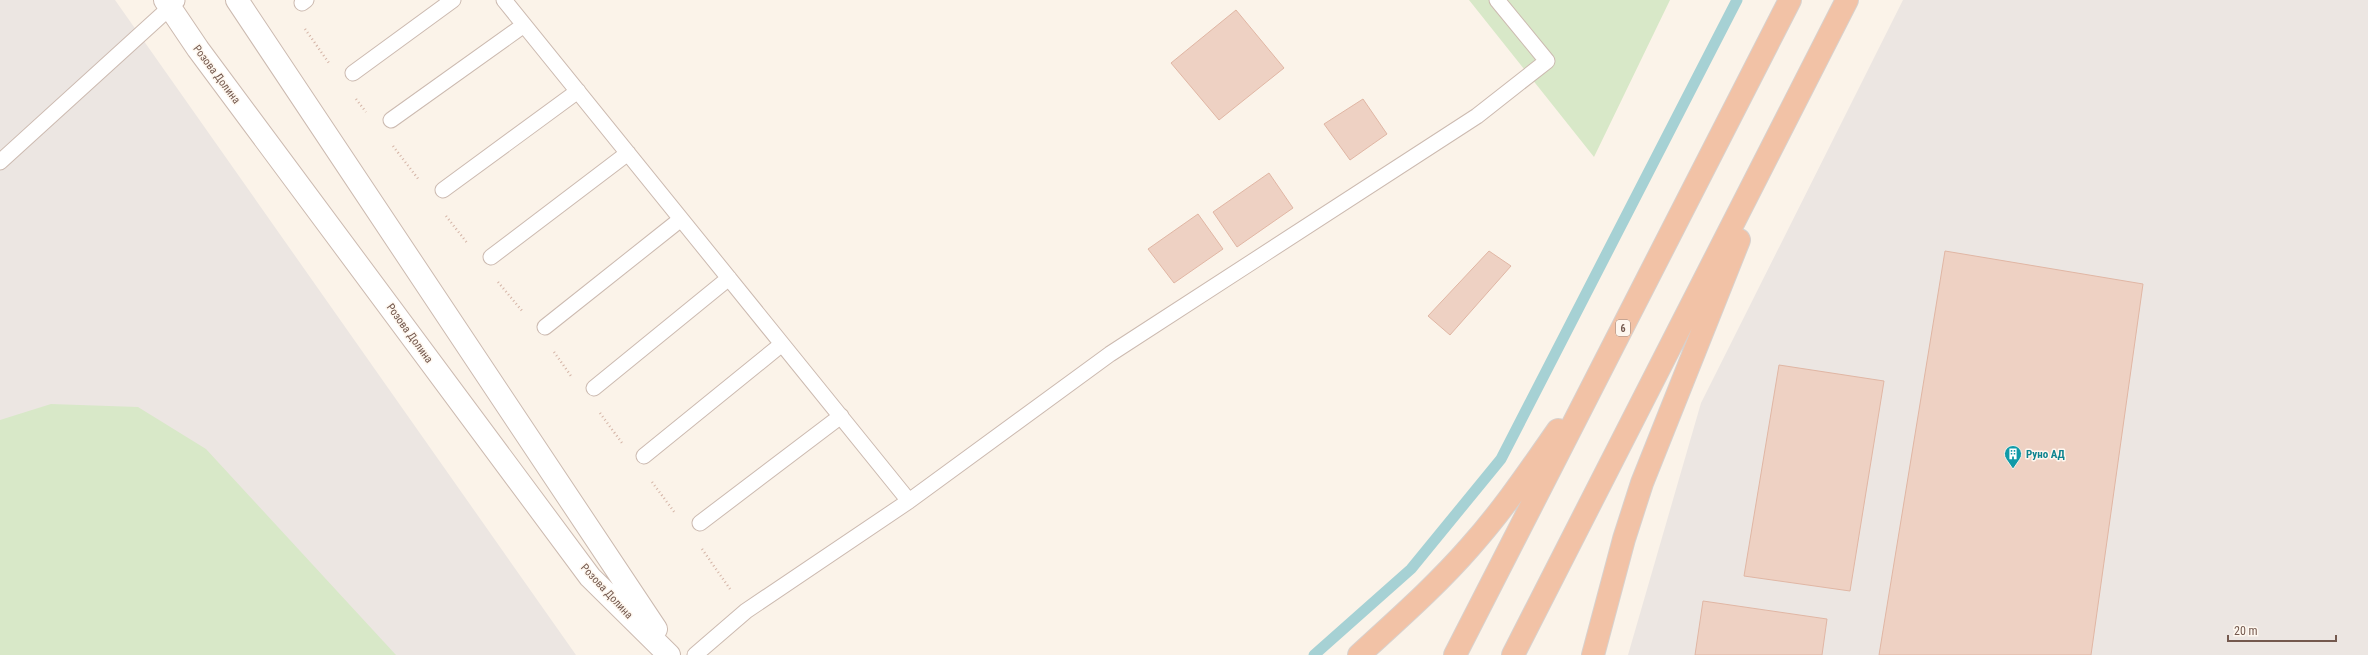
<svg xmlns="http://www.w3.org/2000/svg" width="2368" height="655" font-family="'Roboto Condensed',sans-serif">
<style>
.industrial{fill:#ece6e2}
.green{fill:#d8e8c8}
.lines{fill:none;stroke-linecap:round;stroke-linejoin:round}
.stream{stroke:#a6d1d4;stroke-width:11}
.building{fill:#eed1c3;stroke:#e0b6a4}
.service-casing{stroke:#ccbab0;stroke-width:17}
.tertiary-casing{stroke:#ccbab0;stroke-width:24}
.trunk-casing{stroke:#d8d1cd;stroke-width:24}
.path{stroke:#d4b4a6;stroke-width:2.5;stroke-dasharray:1 3;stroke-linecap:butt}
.service{stroke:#fff;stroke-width:15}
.tertiary{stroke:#fff;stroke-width:22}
.trunk{stroke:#f2c2a6;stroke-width:22}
.labels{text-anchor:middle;stroke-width:3;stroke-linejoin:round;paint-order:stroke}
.shield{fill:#fef7ef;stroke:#9d887e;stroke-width:1}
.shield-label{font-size:10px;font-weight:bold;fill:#74594e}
.street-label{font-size:11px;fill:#74594e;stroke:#fef7ef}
.culture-label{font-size:11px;font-weight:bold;fill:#0d838f;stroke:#fef7ef;text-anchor:start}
</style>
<rect width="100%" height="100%" fill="#fbf3e9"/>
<path class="industrial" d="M0,0H115L576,655H0Z
M1903,0H2368V655H1628L1701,403Z"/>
<path class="green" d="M1469,0H1670L1594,157Z
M51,404L138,407L206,449L396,655H0V420Z"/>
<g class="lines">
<path class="stream" d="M1314,655L1411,569L1501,459L1737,0"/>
</g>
<path class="building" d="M1236,10L1284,68L1219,120L1171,63Z
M1363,99L1387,134L1350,160L1324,124Z
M1269,173L1293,208L1237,247L1213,212Z
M1198,214L1223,249L1174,283L1148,249Z
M1489,251L1511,266L1450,335L1428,316Z
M1945,251L2143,284L2091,655H1879Z
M1779,365L1884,381L1850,591L1744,576Z
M1703,601L1827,619L1822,655H1695Z"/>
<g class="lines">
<defs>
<path id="service" d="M504,0L909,501
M302,3L306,0
M353,73L453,0
M391,120L524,25
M0,162L177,1
M443,190L578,91
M491,257L628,153
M545,327L681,219
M594,388L729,278
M644,456L782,344
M700,523L841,416
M695,655L746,611L909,501L1110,354L1477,116L1547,61L1497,0"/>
<path id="tertiary" d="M165,0L198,49L590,577L669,655
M237,0L656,629"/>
<path id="trunk" d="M1359,655C1397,620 1436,586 1470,547C1503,510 1530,470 1558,430
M1455,655L1790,0
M1513,655L1847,0
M1593,655L1624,539L1642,483L1739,240"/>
</defs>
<use href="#service" class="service-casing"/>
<use href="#tertiary" class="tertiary-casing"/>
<use href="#trunk" class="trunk-casing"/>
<path class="path" d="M305,29L329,63
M356,99L366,112
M393,146L419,180
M446,216L468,244
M498,282L523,312
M554,352L571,376
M600,413L622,443
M652,482L675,513
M702,549L730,589"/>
<use href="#service" class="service"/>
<use href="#tertiary" class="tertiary"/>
<use href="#trunk" class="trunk"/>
</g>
<defs>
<symbol id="building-pin" viewBox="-11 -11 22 30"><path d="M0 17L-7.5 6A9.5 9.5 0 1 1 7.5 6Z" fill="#0f9aa8" stroke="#fef7ef"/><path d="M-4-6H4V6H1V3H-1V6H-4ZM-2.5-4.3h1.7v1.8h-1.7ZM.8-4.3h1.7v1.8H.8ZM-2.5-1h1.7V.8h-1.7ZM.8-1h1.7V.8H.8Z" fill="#fff"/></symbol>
</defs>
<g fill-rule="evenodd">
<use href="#building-pin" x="2003" y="444" width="20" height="27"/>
</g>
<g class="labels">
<rect class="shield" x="1616" y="320" width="14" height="16" rx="3"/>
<g class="shield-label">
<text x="1623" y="332">6</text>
</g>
<g class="street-label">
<text transform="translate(217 74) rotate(53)" y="4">Розова Долина</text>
<text transform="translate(410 333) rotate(54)" y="4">Розова Долина</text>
<text transform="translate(607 591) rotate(47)" y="4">Розова Долина</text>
</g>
<g class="culture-label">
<text x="2026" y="458">Руно АД</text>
</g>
</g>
<path d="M2228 635v6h108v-6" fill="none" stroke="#74594e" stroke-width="2"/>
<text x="2234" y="635" font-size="12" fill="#74594e" stroke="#fef7ef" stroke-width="3" paint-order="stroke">20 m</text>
</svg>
